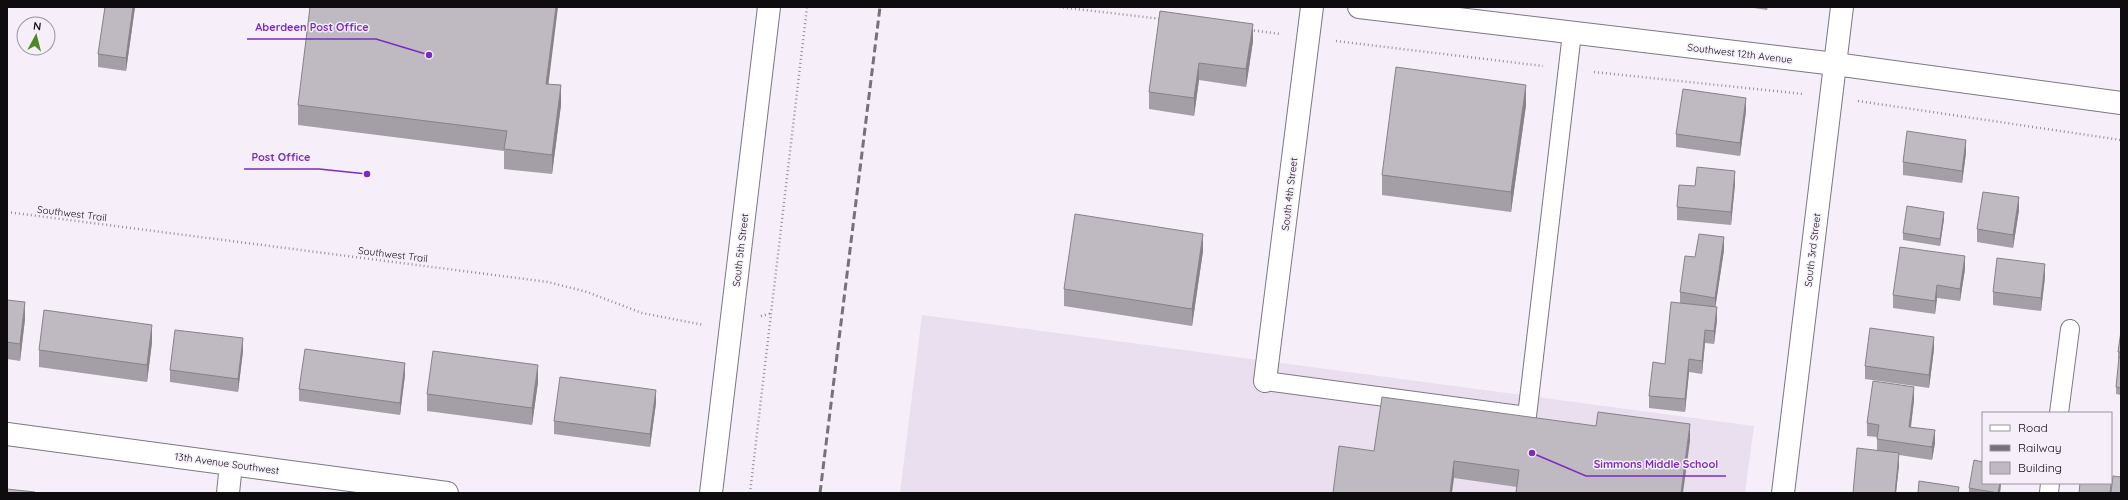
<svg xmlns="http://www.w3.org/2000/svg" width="2128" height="500" font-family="Quicksand,sans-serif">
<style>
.built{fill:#eadfee}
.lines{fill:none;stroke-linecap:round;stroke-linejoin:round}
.service-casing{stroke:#7d7780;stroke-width:20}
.minor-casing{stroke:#7d7780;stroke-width:24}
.tertiary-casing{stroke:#7d7780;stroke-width:24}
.secondary-casing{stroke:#7d7780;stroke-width:24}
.path{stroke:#949097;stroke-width:2.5;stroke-dasharray:1 3;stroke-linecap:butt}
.service{stroke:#fff;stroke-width:18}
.minor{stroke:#fff;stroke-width:22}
.tertiary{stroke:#fff;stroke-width:22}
.secondary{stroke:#fff;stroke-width:22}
.rail{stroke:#777279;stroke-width:3;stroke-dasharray:8 4;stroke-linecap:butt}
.wall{fill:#a49fa7}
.shaded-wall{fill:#868288}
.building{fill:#bfb9c2;stroke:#868288}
.labels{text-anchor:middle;stroke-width:3;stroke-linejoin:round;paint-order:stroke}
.street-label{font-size:10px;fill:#0e0c0f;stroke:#f6effa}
.leader{fill:none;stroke:#7b2cbf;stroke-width:1.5}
.callout-dot{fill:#7b2cbf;stroke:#f6effa;stroke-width:1.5}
.callout-label{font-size:11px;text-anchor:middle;font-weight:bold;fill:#7b2cbf;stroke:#f6effa;stroke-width:3;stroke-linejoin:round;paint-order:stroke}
</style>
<rect width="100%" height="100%" fill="#f6effa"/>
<path class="built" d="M922,315L1754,426L1745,493H900Z"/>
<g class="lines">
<defs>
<path id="service" d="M1265,381L1527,416L1572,33
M2059,413L2070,329
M2049,493L2050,483"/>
<path id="minor" d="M1265,381L1312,7
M7,434L447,493
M228,493L231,464
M1783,493L1842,7"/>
<path id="tertiary" d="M1359,7L1835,64L2121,103"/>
<path id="secondary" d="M711,493L769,7"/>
</defs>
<use href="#service" class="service-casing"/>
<use href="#minor" class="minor-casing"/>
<use href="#tertiary" class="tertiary-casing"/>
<use href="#secondary" class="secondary-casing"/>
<path class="path" d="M1059,7L1162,19
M1250,30L1281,34
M1336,41L1543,66
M1594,72L1803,94
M1858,101L2121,140
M7,212L548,282L587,292L642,313L704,325
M761,316L772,313
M750,493L807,7"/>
<use href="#service" class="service"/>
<use href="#minor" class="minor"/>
<use href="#tertiary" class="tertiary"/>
<use href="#secondary" class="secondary"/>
<path class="rail" d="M820,493L880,7"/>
</g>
<path class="wall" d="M105,7H135L126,71L98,67V54Z
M1747,7H1768L1767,10Z
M1160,11L1253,41L1246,87L1199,80L1194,116L1149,109V92Z
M549,84L561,105L552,174L504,169V151L298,125V105Z
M1526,105L1511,212L1382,195V175Z
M1746,111L1740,156L1676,147V134Z
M1966,153L1962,183L1903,175V162Z
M1735,184L1731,225L1677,220V207L1695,186Z
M2019,210L2013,248L1977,242V229Z
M1944,219L1940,246L1903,240V233Z
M1724,250L1715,307L1717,320L1714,344L1705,343L1702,374L1689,372L1685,412L1649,408V396L1665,364L1680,303V292L1695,257Z
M1203,251L1192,326L1064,306V289Z
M1965,269L1960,301L1937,298L1935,314L1893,308V295Z
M2045,277L2041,311L1993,305V292Z
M7,300L25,319L20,361L7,359Z
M2121,331V395L2116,394V387L2119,359H2118V352Z
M152,342L147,382L39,367V350Z
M1934,349L1929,388L1865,379V366Z
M243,351L238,392L170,382V370Z
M405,375L400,415L299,401V389Z
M538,382L532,425L427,411V394Z
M1914,400L1911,427L1935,443L1932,460L1899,455V465L1896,493H1853L1877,450V437L1867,436V423Z
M656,403L650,447L554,434V421Z
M1690,441L1517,487L1454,478L1374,451Z
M2001,483L2000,493H1969V488Z"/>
<path class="shaded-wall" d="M133,7H135L126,71V58Z
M556,7H558L546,104V84Z
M1253,24V41L1246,87V69Z
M1199,63V80L1194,116V98Z
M561,85V105L552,174V155Z
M1526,85V105L1511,212V192Z
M1746,98V111L1740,156V143Z
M1966,140V153L1962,183V171Z
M1735,171V184L1731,225V212Z
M2019,197V210L2013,248V235Z
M1944,212V219L1940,246V239Z
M1203,234V251L1192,326V309Z
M1724,237V250L1715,310V298Z
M1965,256V269L1960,301V289Z
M2045,264V277L2041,311V298Z
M1937,285V298L1935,314V301Z
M25,302V319L20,361V344Z
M1717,307V320L1714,344V331Z
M152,325V342L147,382V365Z
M1705,330V343L1702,374V361Z
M1934,337V349L1929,388V375Z
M243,338V351L238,392V379Z
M1689,359V372L1685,412V399Z
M405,363V375L400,415V403Z
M538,365V382L532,425V408Z
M1914,387V400L1909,440V427Z
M656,390V403L650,447V434Z
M1690,424V441L1683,493H1681Z
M1935,430V443L1932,460V447Z
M1899,453V465L1896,493H1895Z
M1454,461V478L1452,493H1450Z
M2112,476V483L2111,493H2110Z
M2000,483H2001L2000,493H1998Z"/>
<path class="building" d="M105,7H133L126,58L98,54Z
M310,7H556L546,84L561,85L552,155L504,149L507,131L298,105Z
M1160,11L1253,24L1246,69L1199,63L1194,98L1149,92Z
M1396,67L1526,85L1511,192L1382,175Z
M1683,89L1746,98L1740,143L1676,134Z
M1907,131L1966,140L1962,171L1903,162Z
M1697,167L1735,171L1731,212L1677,207L1679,185L1695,186Z
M1983,192L2019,197L2013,235L1977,229Z
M1907,206L1944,212L1940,239L1903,233Z
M1075,214L1203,234L1192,309L1064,289Z
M1699,234L1724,237L1715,298L1680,292L1685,256L1695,257Z
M1900,247L1965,256L1960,289L1937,285L1935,301L1893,295Z
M1997,258L2045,264L2041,298L1993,292Z
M7,300L25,302L20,344L7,342Z
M1671,302L1717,307L1714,331L1705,330L1702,361L1689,359L1685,399L1649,396L1653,362L1665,364Z
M44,310L152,325L147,365L39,350Z
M1870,328L1934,337L1929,375L1865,366Z
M175,330L243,338L238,379L170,370Z
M2121,331V352H2118Z
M305,349L405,363L400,403L299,389Z
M433,351L538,365L532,408L427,394Z
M2119,357H2121V388L2116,387Z
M560,377L656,390L650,434L554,421Z
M1873,381L1914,387L1909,427L1935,430L1932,447L1877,439L1879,425L1867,423Z
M1382,397L1596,426L1598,412L1690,424L1681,493H1516L1519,470L1454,461L1450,493H1333L1339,446L1374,451Z
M1857,448L1899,453L1895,493H1853Z
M1974,460L1983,462V483H2000L1998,493L1969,488Z
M2113,476L2121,477V493H2111Z
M1919,481L1959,487L1958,493H1918Z
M2080,483H2111L2110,493H2079Z
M7,489L35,492V493H7Z"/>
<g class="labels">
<g class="street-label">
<text transform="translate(1740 53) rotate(7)" y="4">Southwest 12th Avenue</text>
<text transform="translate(1289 194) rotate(-83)" y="4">South 4th Street</text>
<text transform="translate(72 213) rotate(7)" y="4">Southwest Trail</text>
<text transform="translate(740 250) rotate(-83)" y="4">South 5th Street</text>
<text transform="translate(1812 250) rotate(-83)" y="4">South 3rd Street</text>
<text transform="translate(393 254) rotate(7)" y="4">Southwest Trail</text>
<text transform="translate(227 463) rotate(8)" y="4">13th Avenue Southwest</text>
</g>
</g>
<path class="leader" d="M429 55L376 39H247M367 174L319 169H244M1532 453L1586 476H1726"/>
<g class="callout-dot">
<circle cx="429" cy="55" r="4"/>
<circle cx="367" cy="174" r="4"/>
<circle cx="1532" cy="453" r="4"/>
</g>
<g class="callout-label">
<text x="312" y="31">Aberdeen Post Office</text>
<text x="281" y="161">Post Office</text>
<text x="1656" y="468">Simmons Middle School</text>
</g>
<rect width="2128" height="500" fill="none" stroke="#0e0c0f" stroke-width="16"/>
<rect x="1982" y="412" width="130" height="72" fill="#f6effa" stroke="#99949c"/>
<rect x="1990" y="425" width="20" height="6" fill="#ffffff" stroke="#99949c"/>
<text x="2018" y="432" font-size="12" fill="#0e0c0f">Road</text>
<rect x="1990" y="445" width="20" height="6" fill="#777279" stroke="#99949c"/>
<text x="2018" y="452" font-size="12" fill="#0e0c0f">Railway</text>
<rect x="1990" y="462" width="20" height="12" fill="#bfb9c2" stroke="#99949c"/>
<text x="2018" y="472" font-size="12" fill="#0e0c0f">Building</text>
<g transform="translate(36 36) rotate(7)"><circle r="19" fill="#f6effa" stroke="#99949c"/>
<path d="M0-3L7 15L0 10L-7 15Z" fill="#4f8927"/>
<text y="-6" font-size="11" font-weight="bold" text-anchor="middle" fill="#0e0c0f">N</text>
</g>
</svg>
